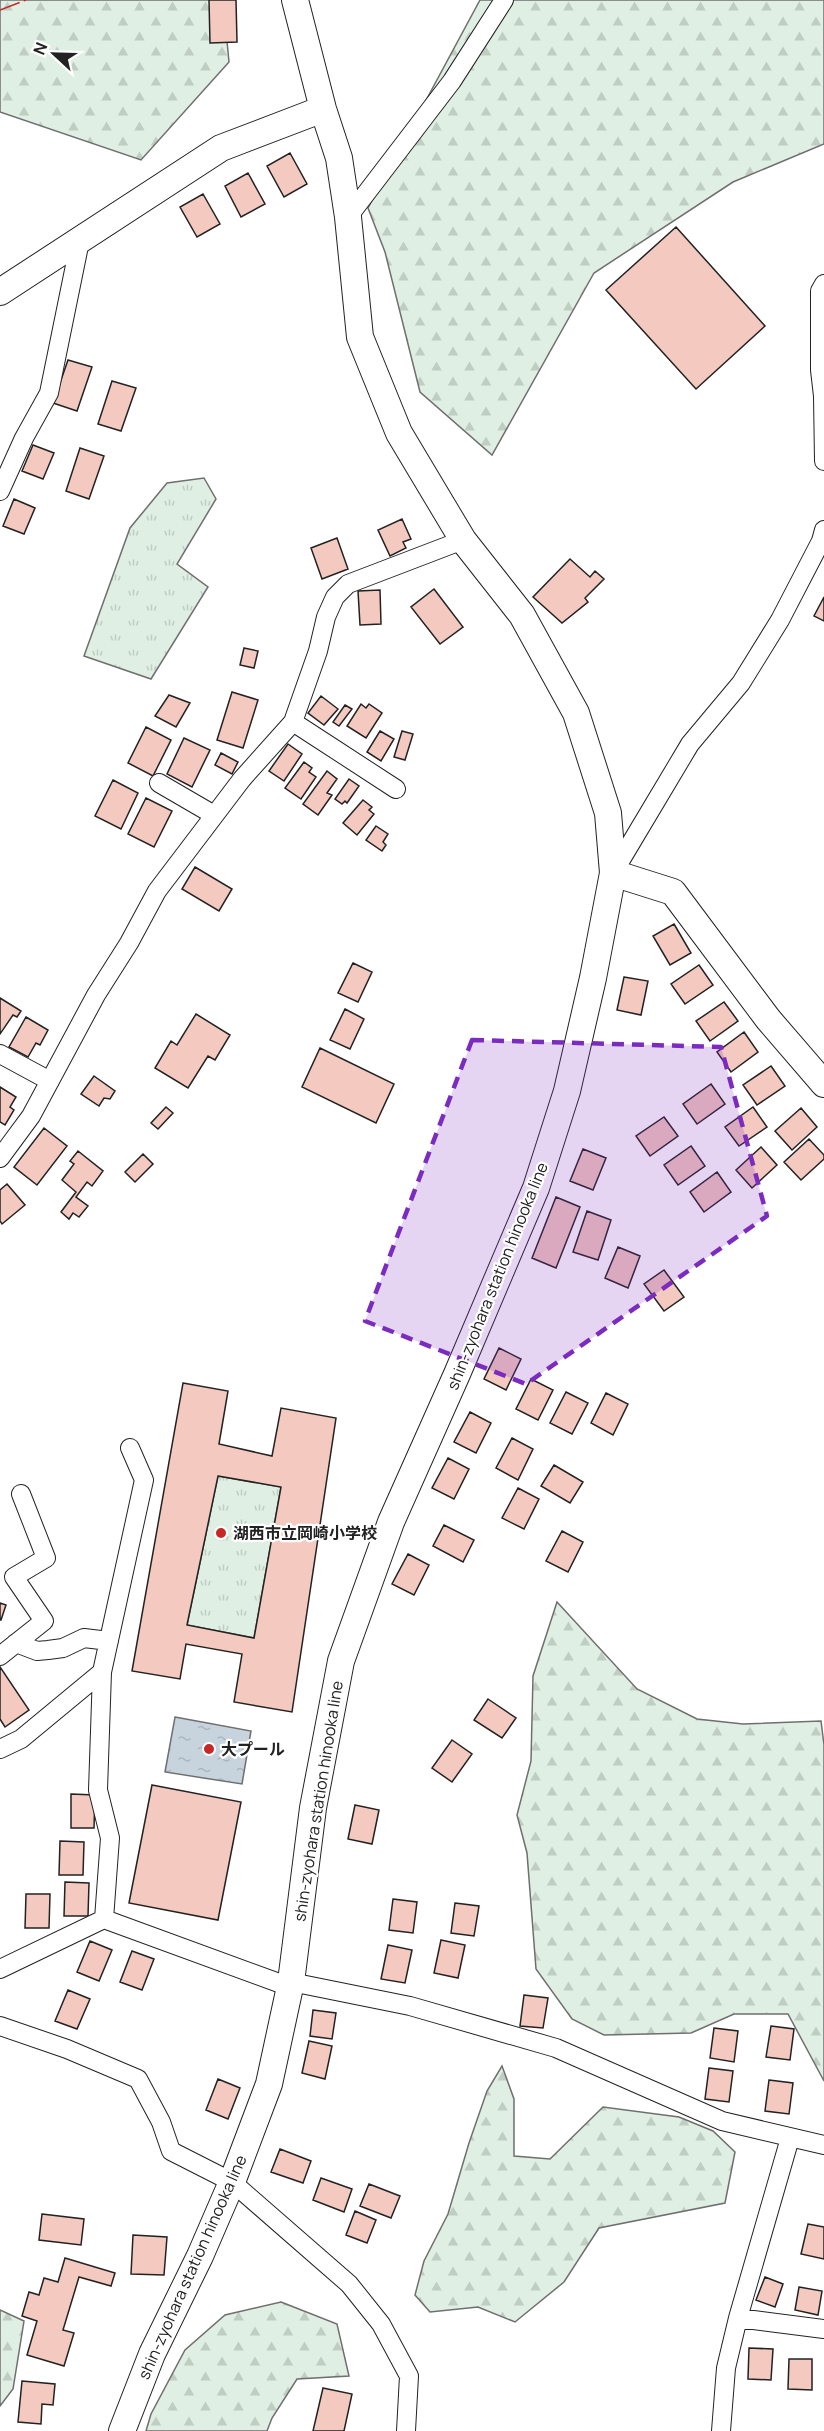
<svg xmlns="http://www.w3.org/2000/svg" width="824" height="2431" font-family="Manrope,'Noto Sans JP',sans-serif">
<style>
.grass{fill:url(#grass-tufts);stroke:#6f6f6f;stroke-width:1.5}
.forest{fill:url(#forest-firs);stroke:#6f6f6f;stroke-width:1.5}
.water{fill:url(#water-ripples);stroke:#6f6f6f;stroke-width:1.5}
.building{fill:#f3c9c0;stroke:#222;stroke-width:1.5;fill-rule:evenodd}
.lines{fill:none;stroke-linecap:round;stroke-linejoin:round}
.street-casing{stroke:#222;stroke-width:20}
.secondary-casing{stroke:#222;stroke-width:28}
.street{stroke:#fff;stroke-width:18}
.secondary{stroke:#fff;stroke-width:26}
.power{stroke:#c62828;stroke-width:1.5;stroke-dasharray:21 4.5 3 4.5;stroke-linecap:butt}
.marked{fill:#7b2cbf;fill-opacity:0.2;stroke:#7b2cbf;stroke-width:4.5;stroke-dasharray:12 8;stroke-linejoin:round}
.poi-dot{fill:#c62828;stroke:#fff;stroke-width:2}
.labels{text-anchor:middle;stroke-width:4.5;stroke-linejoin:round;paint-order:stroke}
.street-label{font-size:16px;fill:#222;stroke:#fff}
.poi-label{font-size:16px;font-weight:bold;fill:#222;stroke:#fff;text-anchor:start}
</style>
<defs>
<pattern id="grass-tufts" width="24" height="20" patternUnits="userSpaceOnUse" patternTransform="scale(1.5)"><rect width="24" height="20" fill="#e0efe3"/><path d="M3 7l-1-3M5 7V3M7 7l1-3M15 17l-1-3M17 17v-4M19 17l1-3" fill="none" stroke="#c0cdc2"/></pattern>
<pattern id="forest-firs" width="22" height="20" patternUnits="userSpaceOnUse" patternTransform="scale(1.5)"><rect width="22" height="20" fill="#e0efe3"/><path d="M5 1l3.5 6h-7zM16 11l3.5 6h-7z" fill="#c0cdc2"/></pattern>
<pattern id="water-ripples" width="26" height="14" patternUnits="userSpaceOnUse" patternTransform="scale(1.5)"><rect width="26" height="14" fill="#c7d3dd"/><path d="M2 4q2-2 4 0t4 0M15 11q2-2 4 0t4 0" fill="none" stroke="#abb5bd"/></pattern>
</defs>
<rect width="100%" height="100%" fill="#fff"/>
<path class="grass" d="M204,478L216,499L177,564L208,587L151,679L84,656L130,528L167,483Z
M218,1476L281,1487L254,1638L187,1625Z"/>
<path class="forest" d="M0,0H223L229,62L141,160L0,112Z
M480,0H824V144L733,182L594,273L492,455L420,392L385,252L368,208Z
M557,1602L637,1689L697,1719L743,1724L821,1721L824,1745V2081L788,2014H734L691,2033L604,2035L572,2019L536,1969L527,1853L517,1815L531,1761L533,1676Z
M502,2066L514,2099V2156L550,2159L603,2107L679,2117L713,2131L735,2152L725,2203L599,2228L564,2282L515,2322L478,2307L430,2312L415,2295L424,2261L448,2214L469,2143L487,2091Z
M281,2302L337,2324L349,2376L297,2379L272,2418L267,2431H146L151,2414L185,2350L225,2315Z
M0,2310L24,2321L13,2389L0,2406Z"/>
<path class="water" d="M175,1717L251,1731L242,1784L165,1772Z"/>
<path class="building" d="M209,0H236L237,42L210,43Z
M290,153L307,184L284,197L267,166Z
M248,173L265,204L241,217L225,186Z
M203,194L220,224L197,237L180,207Z
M676,227L765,326L696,389L606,290Z
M68,360L92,367L77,411L53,403Z
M112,381L136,388L121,431L98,424Z
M33,445L54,453L43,479L22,471Z
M80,448L104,456L89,499L66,491Z
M14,499L35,508L24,534L3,526Z
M402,519L411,539L403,542L406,548L390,556L378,530Z
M337,538L348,569L322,579L311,548Z
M570,559L590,577L595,571L604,579L585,598L588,602L562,623L533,597Z
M434,589L463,627L440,644L411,607Z
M380,590L381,624L360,625L358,591Z
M824,597V621L814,616Z
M244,648L258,651L254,668L240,665Z
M232,692L258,700L243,748L217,740Z
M169,695L190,703L176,727L155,716Z
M321,696L338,709L324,725L308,713Z
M361,704L366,708L369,704L382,713L366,738L347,726Z
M345,705L352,709L339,726L333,722Z
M146,727L171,740L153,776L128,763Z
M380,731L394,739L381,761L367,752Z
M402,731L413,734L405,760L394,757Z
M184,738L210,750L192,787L167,774Z
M288,744L302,754L284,781L269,771Z
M221,753L238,762L232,774L215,765Z
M304,762L312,768L309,772L316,777L301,799L285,788Z
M327,771L337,779L327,793L332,795L318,815L303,804Z
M349,779L359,786L347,803L345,801L342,804L335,799Z
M113,780L138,793L121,829L95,816Z
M146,798L172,811L154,847L128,834Z
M363,800L372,807L369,810L374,814L357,835L343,823Z
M376,826L388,834L383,842L386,845L382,851L366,840Z
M195,867L232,889L219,911L182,889Z
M674,924L691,953L670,965L653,936Z
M353,963L372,972L358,1002L338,993Z
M699,965L713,985L685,1004L671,984Z
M624,977L648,981L641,1015L617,1010Z
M0,998L21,1011L17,1017L13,1015L0,1034Z
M724,1002L738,1021L710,1041L696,1021Z
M345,1009L364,1019L350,1049L330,1040Z
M196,1014L230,1035L215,1060L208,1056L188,1088L155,1068L171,1041L177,1045Z
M26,1017L48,1030L40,1045L36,1043L28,1057L9,1047Z
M744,1032L758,1052L731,1072L717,1052Z
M320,1048L394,1084L376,1123L302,1087Z
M771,1066L785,1086L757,1105L743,1085Z
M94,1076L115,1091L110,1099L104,1098L99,1106L81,1094Z
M711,1084L725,1104L697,1124L683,1104Z
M0,1087L16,1097L10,1107L14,1110L5,1125L0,1122Z
M166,1107L173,1113L158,1129L151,1123Z
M753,1107L767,1127L739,1146L725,1127Z
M801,1108L817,1127L792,1150L775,1131Z
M664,1117L678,1136L650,1156L636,1136Z
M44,1128L67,1146L37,1185L14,1167Z
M809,1139L824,1155V1159L801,1180L784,1162Z
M691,1146L705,1166L678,1185L664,1165Z
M761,1147L777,1165L752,1188L736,1170Z
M583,1149L606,1158L593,1190L570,1181Z
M78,1151L103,1171L92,1186L87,1182L76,1197L88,1206L79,1217L73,1213L69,1219L61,1212L76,1192L62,1180L74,1164L70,1161Z
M143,1154L153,1164L135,1182L125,1172Z
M717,1172L731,1192L704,1212L690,1192Z
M7,1184L25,1205L2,1224L0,1221V1190Z
M556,1197L580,1207L556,1268L532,1258Z
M587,1211L611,1220L598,1260L573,1252Z
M618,1247L640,1256L628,1288L605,1278Z
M664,1270L684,1297L664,1311L644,1284Z
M499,1348L521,1359L506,1390L484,1379Z
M531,1379L553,1390L538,1420L516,1409Z
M183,1383L228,1391L219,1444L272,1456L281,1408L336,1418L292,1712L234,1702L242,1654L186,1644L180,1679L132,1671ZM218,1476L281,1487L254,1638L187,1625Z
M566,1392L588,1403L572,1434L550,1423Z
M606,1393L628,1404L613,1435L591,1423Z
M470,1412L491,1423L476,1453L454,1442Z
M512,1438L533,1449L518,1480L496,1468Z
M448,1458L469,1469L454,1499L432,1488Z
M554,1465L583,1482L570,1503L541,1486Z
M518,1488L539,1499L524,1529L502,1518Z
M444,1525L474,1540L463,1562L433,1546Z
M562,1531L583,1542L568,1572L546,1561Z
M408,1554L429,1565L414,1595L392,1584Z
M0,1603L6,1605L1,1620H0Z
M0,1667L29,1710L5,1727L0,1719Z
M488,1699L516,1718L502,1738L474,1720Z
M452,1740L472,1754L452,1782L432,1768Z
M152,1785L241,1802L218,1920L129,1903Z
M71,1794L95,1795L94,1828H71Z
M355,1805L379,1810L372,1844L348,1839Z
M60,1841L84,1842L83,1875H59Z
M65,1882L89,1883L88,1916H64Z
M26,1894H50L49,1928H25Z
M393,1899L417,1902L413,1933L389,1930Z
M455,1903L479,1906L474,1936L451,1933Z
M441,1940L465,1945L458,1978L434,1973Z
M90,1941L112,1950L99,1981L77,1972Z
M388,1945L412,1950L405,1983L381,1979Z
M132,1951L154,1959L142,1990L120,1982Z
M68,1990L90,1999L77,2029L55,2021Z
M524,1995L548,1998L543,2028L520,2026Z
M313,2010L336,2013L332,2039L310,2036Z
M771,2026L794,2029L790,2060L766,2057Z
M714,2028L738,2031L734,2062L710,2058Z
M309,2041L332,2046L325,2079L302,2073Z
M709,2068L733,2071L729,2102L705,2099Z
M218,2079L240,2088L228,2119L206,2110Z
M769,2080L793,2083L789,2114L765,2111Z
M280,2149L311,2161L303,2183L271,2172Z
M321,2178L352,2189L344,2212L313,2200Z
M369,2184L400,2196L391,2218L360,2206Z
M355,2211L376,2220L367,2243L346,2235Z
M42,2214L84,2219L81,2245L39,2240Z
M808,2224L824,2227V2259L801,2254Z
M133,2235L167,2237L164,2275L131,2274Z
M65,2258L115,2273L111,2286L79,2277L63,2330L74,2333L64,2366L27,2355L37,2321L22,2316L29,2292L39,2295L44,2278L58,2282Z
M765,2277L783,2284L775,2307L756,2300Z
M799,2287L822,2291L818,2315L795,2310Z
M749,2348L773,2349L771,2380L748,2379Z
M789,2359H812V2390L788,2389Z
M22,2381L55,2384L53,2405L42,2404L41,2424L18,2422Z
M323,2388L352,2394L344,2431H313Z"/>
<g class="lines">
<defs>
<path id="street" d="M348,217L452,81L504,0
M824,284L820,291V370L823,396L824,461
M0,491L24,438L49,393L80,241
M293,722L396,789
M159,783L214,815
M613,873L690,744L741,683L780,620L821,541L824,530
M0,1054L50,1081
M0,1158L31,1116L96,995L129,943L157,891L242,779L293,722L318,651L326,617L335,597L348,584L463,540
M16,1643L37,1651L48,1650L63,1648L84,1638L109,1641
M0,1656L44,1621L14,1577L46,1558L21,1494
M102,1672L98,1790L110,1838L104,1919L290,1987
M0,1749L21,1739L102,1672L144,1480L130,1448
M0,1969L104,1919
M291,1982L410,2006L556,2048L722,2121L824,2145
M0,2026L67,2049L138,2079L161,2122L171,2151L232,2182L349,2284L381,2324L409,2376L406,2431
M738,2318L824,2329
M721,2431L726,2368L738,2318L790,2138"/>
<path id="secondary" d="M0,292L221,148L323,109
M613,873L673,892L768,1019L824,1084
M122,2431L152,2354L200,2256L232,2182L269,2084L291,1982L313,1808L341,1661L391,1522L457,1374L536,1188L567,1091L593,978L613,873L608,813L576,713L522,615L463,540L399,433L360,337L348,217L339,158L323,109L295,0"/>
</defs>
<use href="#street" class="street-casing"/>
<use href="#secondary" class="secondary-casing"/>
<use href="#street" class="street"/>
<use href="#secondary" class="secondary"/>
<path class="power" d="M0,10L26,0"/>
</g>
<path class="marked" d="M472,1040L721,1047L767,1216L526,1384L365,1321Z"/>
<g class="poi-dot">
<circle cx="221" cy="1533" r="6"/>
<circle cx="209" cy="1749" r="6"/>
</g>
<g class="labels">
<g class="street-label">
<text transform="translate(497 1276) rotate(-68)" y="6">shin-zyohara station hinooka line</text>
<text transform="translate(318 1801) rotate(-81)" y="6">shin-zyohara station hinooka line</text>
<text transform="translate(192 2267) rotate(-66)" y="6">shin-zyohara station hinooka line</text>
</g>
<g class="poi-label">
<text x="233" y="1539">湖西市立岡崎小学校</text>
<text x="221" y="1755">大プール</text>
</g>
</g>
<g transform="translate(54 54) rotate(292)" stroke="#ffffff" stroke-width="4.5" paint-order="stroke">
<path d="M0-4.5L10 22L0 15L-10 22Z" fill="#222222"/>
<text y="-9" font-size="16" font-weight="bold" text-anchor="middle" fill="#222222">N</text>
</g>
</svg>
